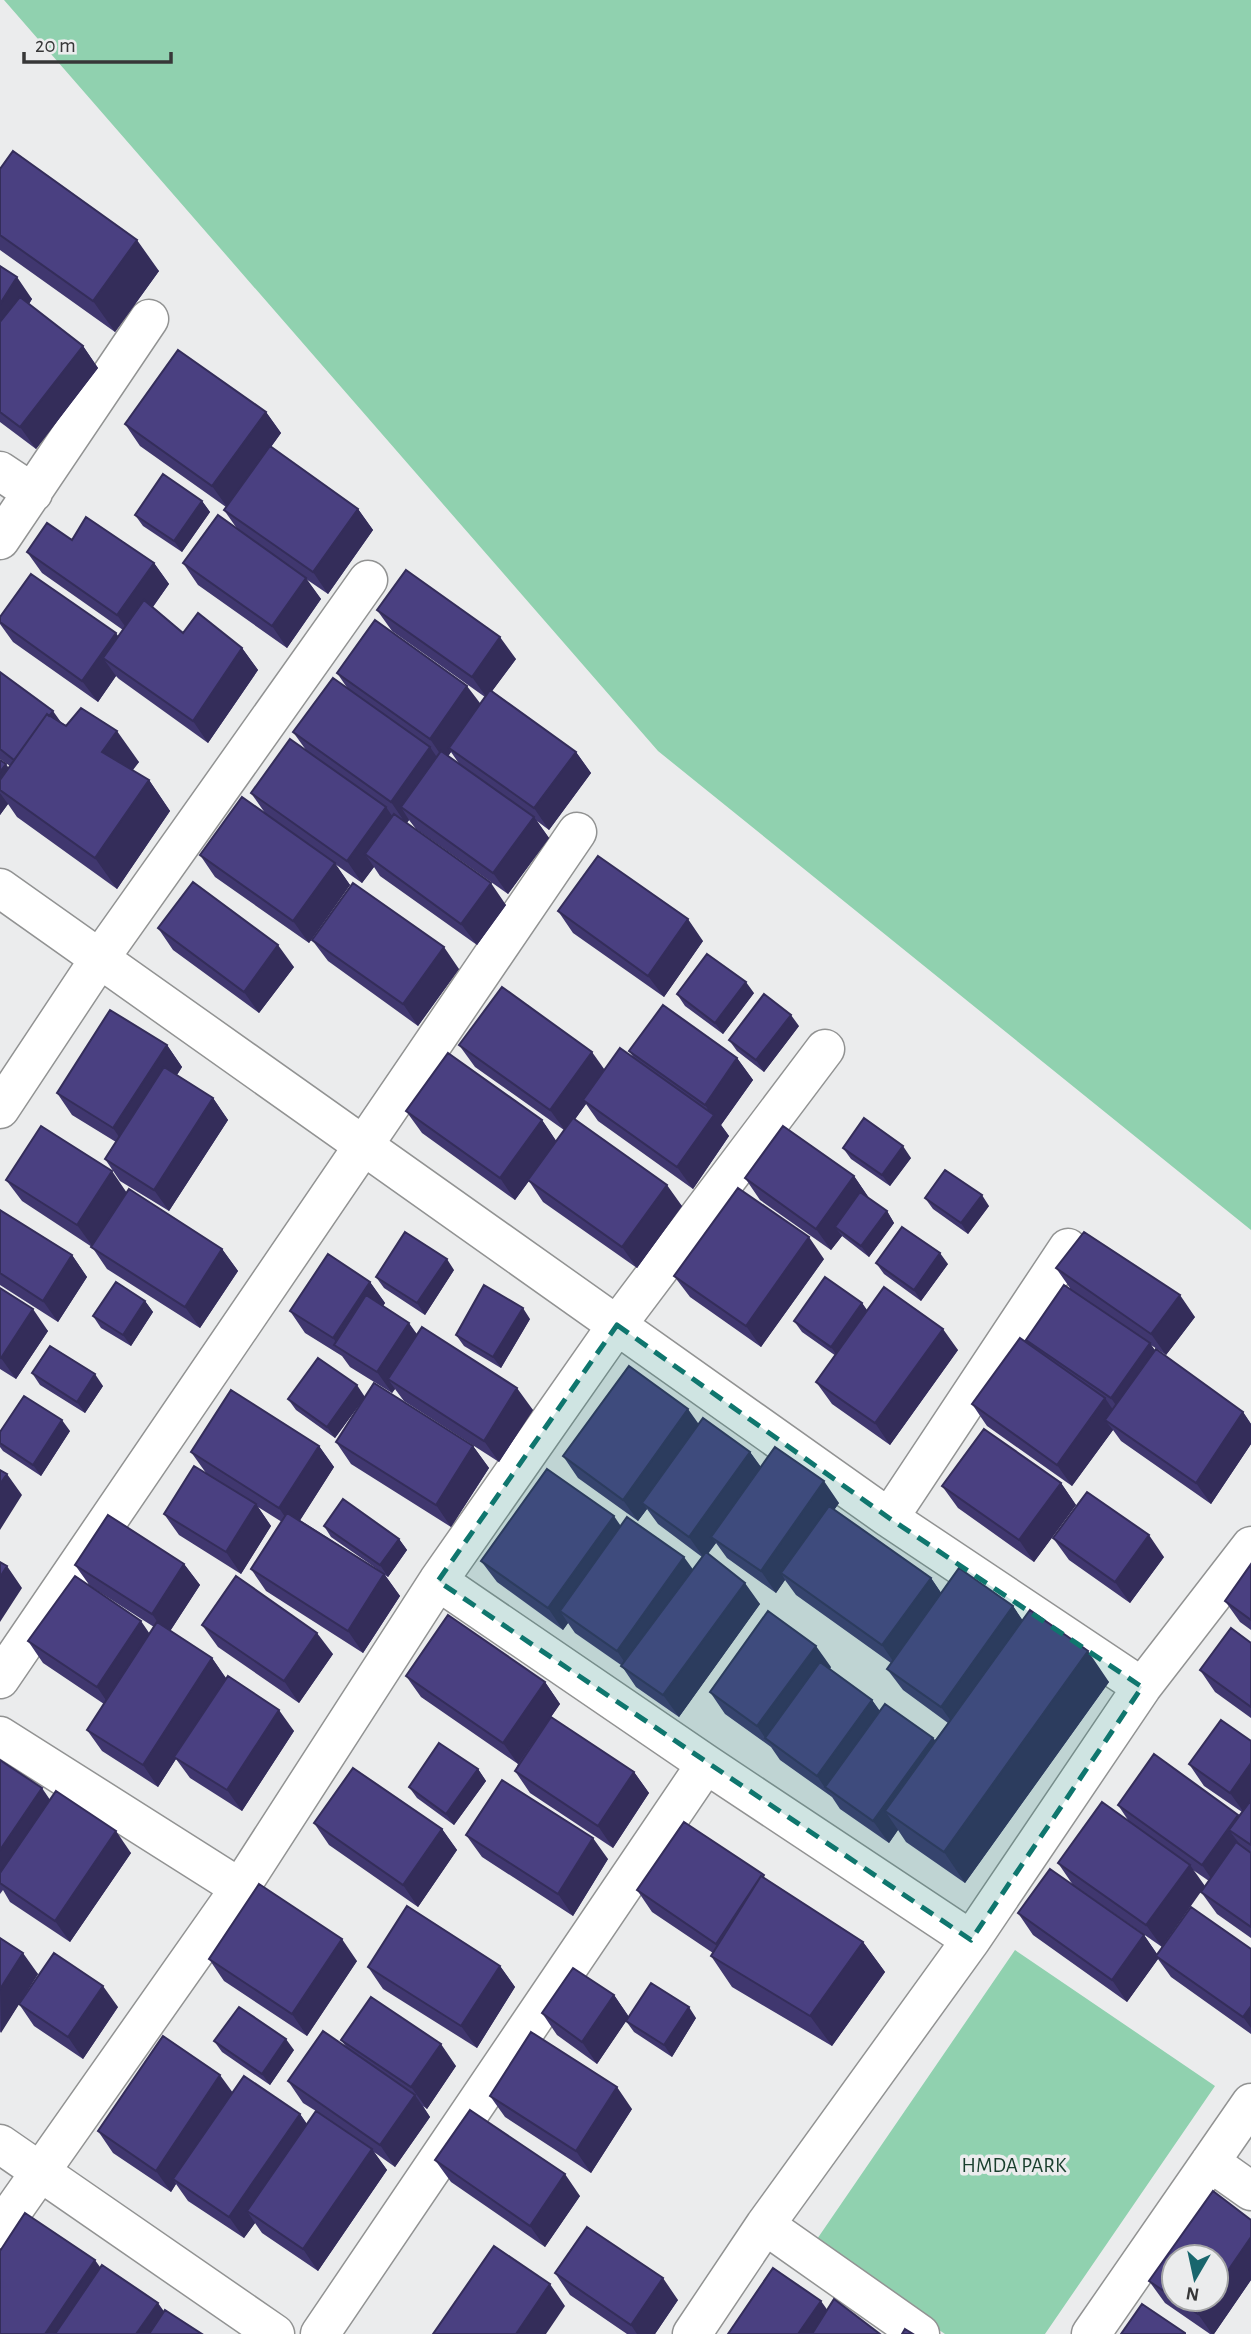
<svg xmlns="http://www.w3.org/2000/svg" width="1251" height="2334" font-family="'Alegreya Sans',sans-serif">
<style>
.green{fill:#90d1af}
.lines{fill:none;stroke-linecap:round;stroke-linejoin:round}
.minor-casing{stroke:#929393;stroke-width:41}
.minor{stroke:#fff;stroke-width:38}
.wall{fill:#40376f;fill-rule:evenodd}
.shaded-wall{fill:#342d5a}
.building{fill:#4a4081;stroke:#342d5a;stroke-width:2}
.marked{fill:#0f766e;fill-opacity:0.2;stroke:#0f766e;stroke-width:5;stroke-dasharray:14 9;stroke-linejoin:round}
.labels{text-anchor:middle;stroke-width:7;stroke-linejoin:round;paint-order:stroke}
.park-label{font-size:21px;fill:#193f2d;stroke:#ebeced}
</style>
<rect width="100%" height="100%" fill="#ebeced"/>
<path class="green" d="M4,0H1251V1230L658,751Z
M1015,1950L1215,2086L1045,2334H945L813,2245Z"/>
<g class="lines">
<defs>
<path id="minor" d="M0,471L33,493
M0,540L149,319
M0,888L889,1518L1142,1687
M0,1109L100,958L368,580
M889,1518L1068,1248
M438,1581L706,1764L971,1940
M0,1679L577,832
M0,1736L240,1888
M0,2144L275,2334
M1210,2162L1251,2191
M765,2225L920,2334
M0,2229L240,1888L438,1581L617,1325L825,1049
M320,2334L706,1764
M692,2334L765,2225L971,1940L1142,1687L1251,1546
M1091,2334L1251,2103"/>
</defs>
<use href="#minor" class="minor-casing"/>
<use href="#minor" class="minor"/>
</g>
<path class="wall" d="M0,169L159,271L115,332L0,250Z
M0,266L32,299L29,304L83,346L98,368L36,449L0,422Z
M266,412L281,433L271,447L358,509L373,530L328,594L306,579L321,599L287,648L198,585L183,563L238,530L224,510L226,507L140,446L125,424Z
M202,501L210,512L182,552L143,526L135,515Z
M72,540L154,563L169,584L153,607L183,633L242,648L258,670L208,743L119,679L116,676L98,702L13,642L0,624V617L116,633L118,637L123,630L42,573L27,552Z
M377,610L516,659L492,691L576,752L591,773L549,830L537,821L549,838L508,894L416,829L409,820L407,823L506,905L477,945L380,876L374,867L362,883L335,864L350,885L309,943L215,877L200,855L265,813L251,793L306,750L293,732L348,689L337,673L480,704L485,697L392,631ZM451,752L460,765L448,756Z
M0,672L62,723L139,762L132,770L149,780L170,811L117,889L17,817L8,804L0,815V760L8,768L10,766L0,759Z
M558,911L703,941L664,997L573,933Z
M158,928L294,967L259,1013L173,950Z
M312,940L459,969L418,1026L328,961Z
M754,993L723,1034L685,1006L677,994Z
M799,1026L764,1072L737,1051L729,1040Z
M167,1045L182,1067L177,1075L213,1098L228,1120L169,1211L120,1181L105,1159L116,1142L72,1115L57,1093Z
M459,1045L605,1070L634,1058L629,1051L737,1058L753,1080L721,1125L729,1136L693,1189L598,1121L586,1104L575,1119L682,1206L637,1268L543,1202L529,1181L515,1200L422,1133L406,1111L542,1120L556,1141L564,1130L475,1067Z
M843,1148L911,1158L890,1186L851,1159Z
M854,1176L869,1198L887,1211L894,1223L869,1257L842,1236L831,1250L760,1200L745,1178Z
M6,1180L222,1249L238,1271L200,1328L107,1269L92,1247L22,1201Z
M925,1198L989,1206L968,1234L933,1209Z
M0,1210L72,1255L87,1277L58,1322L0,1285Z
M824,1259L761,1347L690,1297L674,1276Z
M876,1263L948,1264L921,1301L884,1274Z
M1056,1268L1195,1317L1166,1355L1151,1345L1155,1351L1243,1412L1251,1424V1444L1211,1504L1121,1441L1113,1430L1072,1486L987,1426L972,1404L1031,1345L1026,1340L1070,1288Z
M454,1270L425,1315L384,1288L376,1277Z
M370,1282L385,1303L383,1306L417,1334L533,1410L499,1462L404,1401L395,1389L392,1393L350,1367L342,1356L305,1333L290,1311Z
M0,1288L48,1331L16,1379L0,1369Z
M145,1301L153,1312L131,1346L101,1328L93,1316Z
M862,1303L867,1311L958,1350L890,1445L832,1404L816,1382L836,1356L802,1332L794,1321Z
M530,1319L501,1368L464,1346L456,1335Z
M32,1373L103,1386L85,1413L40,1385Z
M365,1397L335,1438L296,1410L288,1399Z
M699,1424L750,1452L761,1467L839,1503L834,1510L931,1578L941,1593L1013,1606L1022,1620L1109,1682L965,1883L906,1842L898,1830L889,1843L840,1809L832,1797L780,1760L771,1747L725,1714L710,1692L831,1667L830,1669L872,1700L880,1711L933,1738L935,1740L948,1723L903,1690L887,1669L891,1663L796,1595L785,1580L776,1593L727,1558L716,1543L708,1554L760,1604L679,1717L636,1687L621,1665L575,1633L568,1623L563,1630L497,1582L481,1561L693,1569L702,1557L658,1524L647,1509L638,1521L578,1478L563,1456Z
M70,1431L41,1476L3,1451L0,1447V1432Z
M336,1442L473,1446L489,1468L451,1527L351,1464Z
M319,1446L334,1467L300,1520L380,1571L331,1537L324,1526L399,1539L407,1550L388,1577L385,1575L400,1596L363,1653L266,1591L251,1569L282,1522L258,1507L271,1526L241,1574L179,1535L164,1514L206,1473L191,1452Z
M1061,1483L1076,1505L1034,1562L958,1508L942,1486Z
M1053,1538L1164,1557L1130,1603L1069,1560Z
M184,1564L200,1585L170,1631L212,1658L226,1678L294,1731L242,1811L190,1778L176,1759L158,1787L102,1751L87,1730L104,1704L43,1663L28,1641L149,1634L154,1627L90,1586L75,1565Z
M1251,1564V1630L1240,1622L1225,1601Z
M202,1625L333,1654L299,1703L218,1647Z
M1251,1643V1718L1215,1692L1200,1670Z
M406,1676L545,1682L560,1704L551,1717L634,1772L649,1793L613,1848L530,1793L515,1771L518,1764L421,1697Z
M1251,1741V1938L1217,1914L1201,1892L1209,1881L1193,1870L1162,1947L1073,1885L1058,1863L1130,1823L1118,1805L1238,1815L1239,1816L1242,1812L1204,1786L1189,1764Z
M0,1760L50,1800L131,1853L70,1942L10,1902L3,1890L0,1894Z
M478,1769L486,1781L454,1825L417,1798L409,1787Z
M314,1823L442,1829L457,1850L418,1907L329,1845Z
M466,1835L608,1859L573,1916L482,1857Z
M766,1879L863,1942L885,1972L832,2046L732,1987L711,1956L713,1953L652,1912L637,1890Z
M1018,1913L1144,1935L1157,1954L1251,1949V2034L1171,1977L1158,1959L1127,2002L1033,1935Z
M0,1938L38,1974L25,1994L118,2007L83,2059L34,2026L19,2004L0,2033Z
M209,1959L357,1961L307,2036L224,1981Z
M500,1966L515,1987L477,2048L383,1989L368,1967Z
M614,1995L629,2017L696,2018L672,2057L634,2032L626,2021L597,2064L557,2035L542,2013Z
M341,2040L456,2066L427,2109L423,2106L430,2117L395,2167L374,2152L387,2170L318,2271L262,2233L255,2223L244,2238L188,2201L176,2184L171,2192L113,2153L98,2131L233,2093L300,2114L307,2124L316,2111L303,2103L288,2081L347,2048Z
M214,2041L294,2050L270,2085L222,2052Z
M490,2096L632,2109L591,2173L505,2117Z
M435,2160L580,2196L545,2247L451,2182Z
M1213,2191L1251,2220V2280L1214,2334H1210L1165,2303L1149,2281ZM1174,2257H1216V2299H1174Z
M555,2273L678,2300L655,2334H627L570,2295Z"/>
<path class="shaded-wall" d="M137,240L159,271L115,332L93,301Z
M17,277L32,299L0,350V304Z
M83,346L98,368L36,449L20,427Z
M266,412L281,433L227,507L212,486Z
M202,501L210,512L182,552L174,541Z
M358,509L373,530L328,594L313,572Z
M154,563L169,584L132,636L117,615Z
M306,578L321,599L287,648L272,626Z
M116,633L131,655L103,658L116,676L98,702L82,681Z
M500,637L516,659L487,698L472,677Z
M242,648L258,670L208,743L193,721Z
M467,686L483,707L449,748L451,752L445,761L430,739Z
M53,711L68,732L15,761Z
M117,731L139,762L124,782L102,752Z
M430,747L445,769L401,807L409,820L406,824L391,802Z
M576,752L591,773L549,830L534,808Z
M6,764L21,786L0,790V772Z
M149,780L170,811L117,889L95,858Z
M0,793L8,804L0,815Z
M386,807L401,829L365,854L374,867L362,883L347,861Z
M534,817L549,838L508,894L493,873Z
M335,863L350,885L309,943L293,921Z
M491,883L506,905L477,945L461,924Z
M688,919L703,941L664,997L648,976Z
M278,945L294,967L259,1013L244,992Z
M444,947L459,969L418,1026L403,1004Z
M746,982L754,993L723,1034L715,1023Z
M791,1015L799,1026L764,1072L756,1060Z
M167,1045L182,1067L128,1150L113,1128Z
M592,1052L607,1073L583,1100L586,1104L566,1132L550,1110Z
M737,1058L753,1080L721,1125L729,1136L693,1189L677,1167L713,1117L705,1105Z
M213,1098L228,1120L169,1211L154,1190Z
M542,1120L557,1142L515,1200L500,1178Z
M903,1146L911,1158L890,1186L882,1175Z
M112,1171L127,1193L93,1247L77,1225Z
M854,1176L869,1198L844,1233L835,1227L842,1236L831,1250L816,1229Z
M667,1185L682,1206L637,1268L622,1247Z
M982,1195L989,1206L968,1234L961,1223Z
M887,1211L894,1223L869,1257L861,1246Z
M809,1237L824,1259L761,1347L746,1326Z
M222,1249L238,1271L200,1328L185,1307Z
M940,1253L948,1264L921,1301L914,1290Z
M72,1255L87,1277L58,1322L43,1301Z
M447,1259L454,1270L425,1315L417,1303Z
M370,1282L385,1303L351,1356L341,1349L333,1338Z
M1180,1295L1195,1317L1166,1355L1151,1334Z
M145,1301L153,1312L131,1346L123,1335Z
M862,1303L870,1314L839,1358L831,1347Z
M523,1308L530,1319L501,1368L493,1357Z
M33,1309L48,1331L16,1379L1,1358Z
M409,1323L424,1344L388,1379L395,1389L392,1393L377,1372Z
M943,1329L958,1350L890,1445L875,1423Z
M1150,1343L1165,1365L1126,1420L1111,1398Z
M95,1374L103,1386L85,1413L77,1402Z
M357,1385L365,1397L335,1438L327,1427Z
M517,1388L533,1410L499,1462L484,1441Z
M1105,1398L1120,1420H1105L1113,1430L1072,1486L1057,1465Z
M688,1409L703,1430L642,1503L647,1509L638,1521L623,1500Z
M1243,1412L1251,1424V1444L1211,1504L1196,1483Z
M62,1420L70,1431L41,1476L33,1465Z
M319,1446L334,1467L294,1530L279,1508Z
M473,1446L489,1468L451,1527L436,1505Z
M750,1452L765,1473L711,1537L716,1543L704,1558L689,1537Z
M7,1474L22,1495L0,1530V1484Z
M824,1481L839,1503L787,1578L781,1573L785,1580L776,1593L761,1571Z
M1061,1483L1076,1505L1034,1562L1019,1540Z
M256,1504L271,1526L241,1574L226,1552Z
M614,1516L629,1538L560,1611L568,1623L563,1630L548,1608Z
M1149,1535L1164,1557L1130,1603L1115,1582Z
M399,1539L407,1550L388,1577L380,1565Z
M684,1557L700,1579L632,1673L617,1651Z
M184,1564L200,1585L167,1636L152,1614Z
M7,1566L22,1588L0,1622V1577Z
M384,1574L400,1596L363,1653L348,1631Z
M931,1578L946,1600L897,1667L882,1645Z
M745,1583L760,1604L679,1717L663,1695Z
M1013,1606L1028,1628L956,1728L941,1707Z
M141,1621L156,1643L112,1709L97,1687Z
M317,1633L333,1654L299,1703L284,1681Z
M816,1646L831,1667L774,1745L766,1739L757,1726Z
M1088,1651L1109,1682L965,1883L944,1852Z
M212,1658L227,1680L174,1757L176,1759L158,1787L143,1765Z
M545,1682L560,1704L518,1764L503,1743Z
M872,1700L887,1722L825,1787L832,1798L817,1776Z
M279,1710L294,1731L242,1811L227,1790Z
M933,1738L949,1759L885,1811L898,1830L889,1843L873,1821Z
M1251,1763V1806L1245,1814L1230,1793Z
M478,1769L486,1781L454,1825L446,1814Z
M634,1772L649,1793L613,1848L598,1826Z
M42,1788L57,1810L0,1883V1850Z
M1238,1815L1251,1833L1229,1830L1244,1850L1217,1887L1202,1865Z
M442,1829L457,1850L418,1907L403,1885Z
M116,1831L131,1853L70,1942L55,1921Z
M593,1838L608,1859L573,1916L558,1894Z
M1190,1865L1205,1886L1162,1947L1146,1925Z
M1144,1935L1159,1957L1156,1956L1158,1959L1127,2002L1112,1980Z
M342,1939L357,1961L307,2036L292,2014Z
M863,1942L885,1972L832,2046L810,2016Z
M23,1953L38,1974L1,2033L0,1989Z
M500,1966L515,1987L477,2048L461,2026Z
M103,1986L118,2007L83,2059L68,2037Z
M614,1995L629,2017L597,2064L582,2042Z
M1251,2006V2028L1243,2017Z
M689,2007L696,2018L672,2057L664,2045Z
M286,2039L294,2050L270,2085L262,2074Z
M441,2044L456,2066L427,2109L411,2087Z
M220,2075L236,2097L173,2179L176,2184L171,2192L156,2171Z
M617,2087L632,2109L591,2173L576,2151Z
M415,2095L430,2117L395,2167L380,2145Z
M300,2114L315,2136L247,2211L255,2223L244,2238L229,2217Z
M372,2149L387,2170L318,2271L303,2249Z
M565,2174L580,2196L545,2247L530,2226Z
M1251,2237V2280L1214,2334H1212L1198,2314L1208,2299H1216V2288Z
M95,2260L110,2281L75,2334H45Z
M663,2278L678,2300L655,2334H637L631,2325Z
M550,2284L565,2306L546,2334H516Z
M821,2301L836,2322L828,2334H798Z
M158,2303L173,2324L166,2334H136Z"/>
<path class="building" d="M13,151L137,240L93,301L0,235V169Z
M0,266L17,277L0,304Z
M20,297L83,346L20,427L0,412V322Z
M178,350L266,412L212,486L125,424Z
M270,446L358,509L313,572L224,510Z
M163,474L202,501L174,541L135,515Z
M218,515L306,578L272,626L183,563Z
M86,517L154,563L117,615L27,552L47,523L72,540Z
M406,570L500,637L472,677L377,610Z
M31,574L116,633L82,681L0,622V617Z
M144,600L183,633L198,613L242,648L193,721L103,658Z
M375,620L467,686L430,739L337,673Z
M0,672L53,711L49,716L47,714L14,760L0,749Z
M333,678L430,747L391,802L293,732Z
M490,690L576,752L534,808L449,748Z
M81,708L117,731L102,752L149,780L95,858L0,790V780L47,714L66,726Z
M290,739L386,807L347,861L251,793Z
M441,751L534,817L493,873L401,807Z
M0,760L6,764L0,772Z
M242,797L335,863L293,921L200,855Z
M394,814L491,883L461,924L365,854Z
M598,856L688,919L648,976L558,911Z
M193,882L278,945L244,992L158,928Z
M353,883L444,947L403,1004L312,940Z
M707,954L746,982L715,1023L677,994Z
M502,987L592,1052L550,1110L459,1045Z
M764,994L791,1015L756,1060L729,1040Z
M663,1005L737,1058L705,1105L629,1051Z
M110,1010L167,1045L113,1128L57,1093Z
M620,1048L714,1115L677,1167L583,1100Z
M448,1053L542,1120L500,1178L406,1111Z
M164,1067L213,1098L154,1190L105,1159Z
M573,1118L667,1185L622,1247L528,1180Z
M864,1118L903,1146L882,1175L843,1148Z
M41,1126L112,1171L77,1225L6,1180Z
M783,1126L854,1176L816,1229L745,1178Z
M945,1170L982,1195L961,1223L925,1198Z
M738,1188L809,1237L746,1326L674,1276Z
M129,1189L222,1249L185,1307L91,1247Z
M860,1192L887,1211L861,1246L835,1227Z
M0,1210L72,1255L43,1301L0,1273Z
M902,1227L940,1253L914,1290L876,1263Z
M405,1232L447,1259L417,1303L376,1277Z
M1084,1232L1180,1295L1151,1334L1056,1268Z
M328,1254L370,1282L333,1338L290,1311Z
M825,1277L862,1303L831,1347L794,1321Z
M116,1282L145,1301L123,1335L93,1316Z
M484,1285L523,1308L493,1357L456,1335Z
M1064,1285L1150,1343L1111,1398L1026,1340Z
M884,1287L943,1329L875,1423L816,1382Z
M0,1288L33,1309L1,1358L0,1357Z
M366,1295L409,1323L377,1372L334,1345Z
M422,1327L517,1388L484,1441L388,1379Z
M1020,1338L1105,1398L1057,1465L972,1404Z
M50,1346L95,1374L77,1402L32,1373Z
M1156,1349L1243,1412L1196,1483L1105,1420Z
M318,1358L357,1385L327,1427L288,1399Z
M629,1366L688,1409L623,1500L563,1456Z
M374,1383L473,1446L436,1505L336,1442Z
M231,1390L319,1446L279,1508L191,1452Z
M24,1396L62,1420L33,1465L0,1443V1432Z
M703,1418L750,1452L689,1537L642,1503Z
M984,1429L1061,1483L1019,1540L942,1486Z
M775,1447L824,1481L761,1571L711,1537Z
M194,1466L256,1504L226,1552L164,1514Z
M547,1469L614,1516L548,1608L481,1561Z
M0,1470L7,1474L0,1484Z
M1087,1492L1149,1535L1115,1582L1053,1538Z
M343,1499L399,1539L380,1565L324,1526Z
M829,1506L931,1578L882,1645L781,1573Z
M287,1513L384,1574L348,1631L251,1569Z
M108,1515L184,1564L152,1614L75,1565Z
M627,1517L684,1557L617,1651L560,1611Z
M706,1552L745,1583L663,1695L621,1666Z
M0,1562L7,1566L0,1577Z
M1251,1564V1620L1225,1601Z
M959,1568L1013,1606L941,1707L887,1669Z
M75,1576L141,1621L97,1687L28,1641Z
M236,1576L317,1633L284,1681L202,1625Z
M1030,1610L1088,1651L944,1852L885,1811Z
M768,1611L816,1646L757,1726L710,1692Z
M448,1615L545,1682L503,1743L406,1676Z
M157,1622L212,1658L143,1765L87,1730Z
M1231,1628L1251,1643V1707L1200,1670Z
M820,1662L872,1700L817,1776L765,1738Z
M228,1676L279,1710L227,1790L174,1757Z
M885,1704L933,1738L873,1821L825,1787Z
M551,1717L634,1772L598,1826L515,1771Z
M1221,1720L1251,1741V1763L1230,1793L1189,1764Z
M439,1743L478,1769L446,1814L409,1787Z
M1154,1754L1238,1815L1202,1865L1118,1805Z
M0,1760L42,1788L0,1850Z
M353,1768L442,1829L403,1885L314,1823Z
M502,1780L593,1838L558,1894L466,1835Z
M56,1791L116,1831L55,1921L0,1883V1873Z
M1251,1800V1845L1229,1830Z
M1102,1802L1190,1865L1146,1925L1058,1863Z
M684,1822L764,1875L763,1877L761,1876L716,1944L637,1890Z
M1236,1842L1251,1853V1927L1201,1892Z
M1050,1869L1144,1935L1112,1980L1018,1913Z
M761,1876L863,1942L810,2016L711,1956Z
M259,1884L342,1939L292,2014L209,1959Z
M407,1906L500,1966L461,2026L368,1967Z
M1191,1907L1251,1949V2006L1243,2017L1156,1956Z
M0,1938L23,1953L0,1989Z
M54,1953L103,1986L68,2037L19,2004Z
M573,1968L614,1995L582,2042L542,2013Z
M651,1983L689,2007L664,2045L626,2021Z
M371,1997L441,2044L411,2087L341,2040Z
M239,2007L286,2039L262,2074L214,2041Z
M323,2031L415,2095L380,2145L288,2081Z
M531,2032L617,2087L576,2151L490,2096Z
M163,2036L220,2075L156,2171L98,2131Z
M244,2076L300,2114L229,2217L173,2179Z
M470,2110L565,2174L530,2226L435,2160Z
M316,2111L372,2149L303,2249L247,2211Z
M1213,2191L1251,2220V2237L1216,2288V2257H1174V2298L1149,2281Z
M25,2213L95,2260L45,2334H0V2251Z
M587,2227L663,2278L631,2325L555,2273Z
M494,2246L550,2284L516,2334H433Z
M102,2265L158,2303L136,2334H55Z
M773,2268L821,2301L798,2334H728Z
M834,2299L880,2334H812Z
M1176,2299H1208L1198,2314Z
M1142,2304L1185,2333V2334H1121Z
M165,2310L202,2334H149Z
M905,2329L913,2334H902Z"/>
<path class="marked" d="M617,1325L889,1518L1142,1687L971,1940L438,1581Z"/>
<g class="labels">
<g class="park-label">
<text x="1014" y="2172">HMDA PARK</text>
</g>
</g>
<g transform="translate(1195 2278) rotate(189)"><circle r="33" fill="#ebeced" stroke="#a3a4a5" stroke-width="2"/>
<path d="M0-5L12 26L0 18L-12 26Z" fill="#19666d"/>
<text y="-10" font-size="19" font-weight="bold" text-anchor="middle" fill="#373738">N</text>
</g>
<path d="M24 52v10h147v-10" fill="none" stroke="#373738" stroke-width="3.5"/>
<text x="35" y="52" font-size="21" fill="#373738" stroke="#ebeced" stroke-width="5" paint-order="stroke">20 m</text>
</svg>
